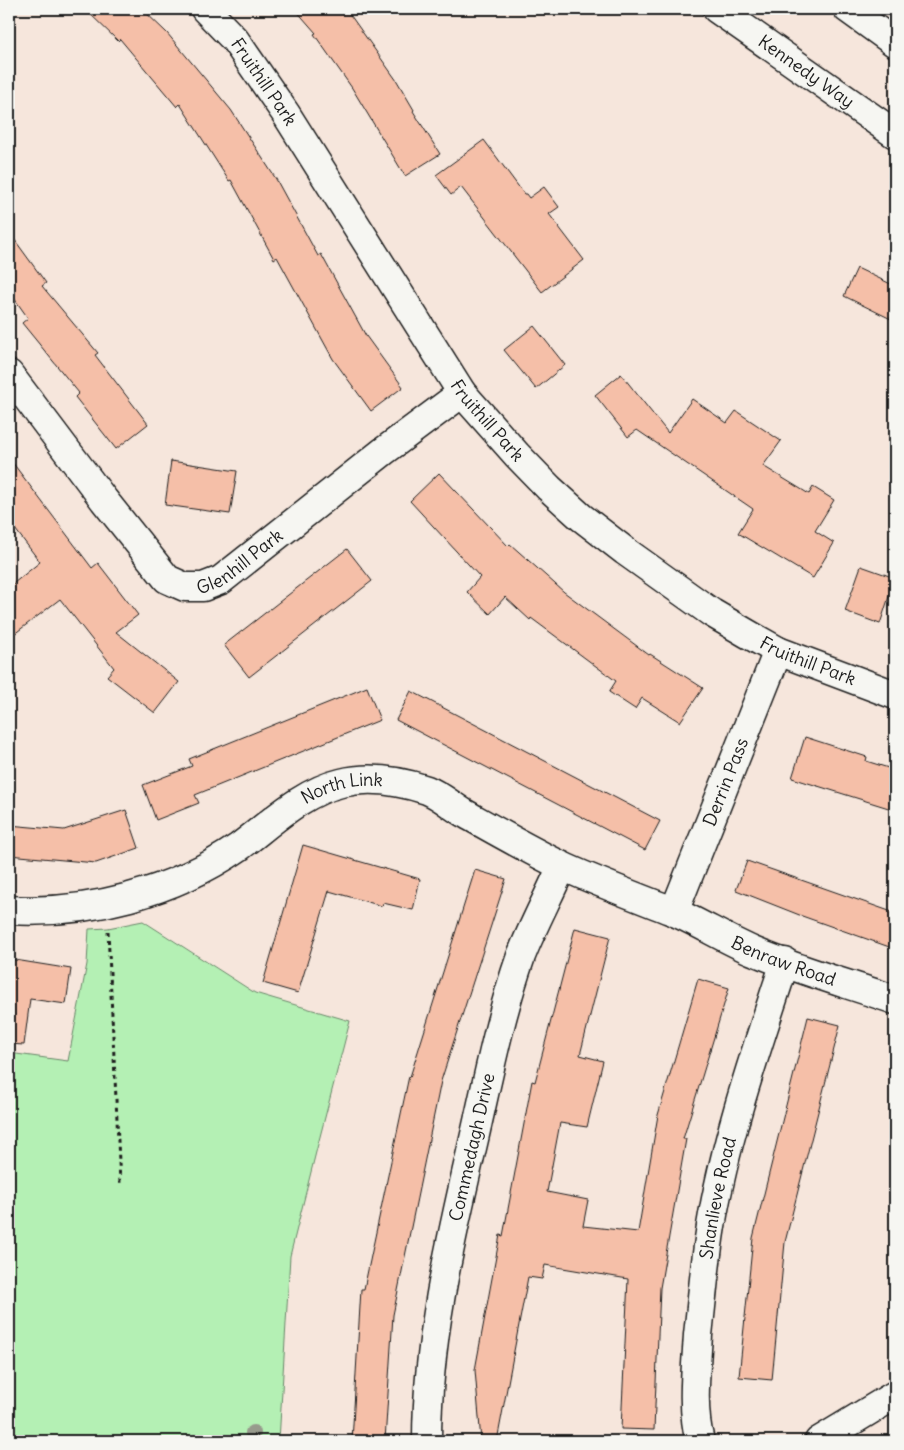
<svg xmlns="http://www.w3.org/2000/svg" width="904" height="1450" font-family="Delius,sans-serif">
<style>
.green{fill:#b4f0b4;stroke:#688668}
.building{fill:#f5bfa8;stroke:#1c1c1c}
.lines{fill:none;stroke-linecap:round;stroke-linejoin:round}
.minor-casing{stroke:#1c1c1c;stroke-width:31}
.highway-casing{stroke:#1c1c1c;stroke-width:31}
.path{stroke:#1c1c1c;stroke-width:3;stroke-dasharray:4 4;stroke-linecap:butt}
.minor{stroke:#f6f6f2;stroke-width:28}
.highway{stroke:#f6f6f2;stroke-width:28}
.tree{fill:#979a8c}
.labels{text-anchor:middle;stroke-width:4;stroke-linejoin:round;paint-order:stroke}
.street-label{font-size:18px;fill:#1c1c1c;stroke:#f6f6f2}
</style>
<rect width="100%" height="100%" fill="#f6e6dc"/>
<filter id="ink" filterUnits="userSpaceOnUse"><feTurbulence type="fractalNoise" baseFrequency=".02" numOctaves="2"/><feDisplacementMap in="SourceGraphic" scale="10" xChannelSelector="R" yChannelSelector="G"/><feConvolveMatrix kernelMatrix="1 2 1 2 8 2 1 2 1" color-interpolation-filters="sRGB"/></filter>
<g filter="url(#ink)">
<path class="green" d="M143,921L255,993L350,1021L316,1152L290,1256L279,1441H9V1053L68,1061L87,964L89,929L108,928Z"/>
<path class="building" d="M85,9H142L167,33L231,110L276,179L318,256L321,254L366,336L403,387L371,411L333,359L277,257L274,259L231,180L229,181L180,104L177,107L120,39L118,41Z
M295,9H346L397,81L414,110L413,111L440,154L405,176L352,88L314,34L316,33Z
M484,140L524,194H526L529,198L544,187L559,207L549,214L584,260L542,292L461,187L451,195L436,175Z
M9,232L46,283L42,286L98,353L95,355L148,424L116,449L75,397L79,393L22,323L28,318L9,291Z
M857,268L895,286V321L844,296Z
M534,326L565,365L536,389L504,350Z
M621,374L668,433L692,399L727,423L736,411L781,441L763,466L809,494L813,487L834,500L815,531L834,543L813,578L738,533L753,509L637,430L628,437L595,395Z
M9,458L92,568L98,563L138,615L116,632L179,682L155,713L107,676L114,668L60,599L9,638V587L40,562L9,521Z
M171,461L237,471L230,514L165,505Z
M439,473L508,546L510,544L564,592L649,655L650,654L703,688L680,722L642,698L635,709L609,692L616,681L531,618L530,620L505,597L490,614L467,592L480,577L410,501Z
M347,549L372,581L249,677L224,645Z
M861,566L895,578L880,624L845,611Z
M367,687L380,720L195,795L199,803L156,820L143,785L192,766L189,759Z
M411,691L660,821L645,850L396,720Z
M805,737L867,757L866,761L895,770V810L792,778Z
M126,810L139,848L96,863L9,855V825L64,830Z
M303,845L420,879L413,910L383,903L382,906L329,891L298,993L263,983Z
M747,861L895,913V949L802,916L736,890Z
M475,870L506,879L441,1081L393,1315L385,1441H352L361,1289H364L409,1076L410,1077Z
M575,928L610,937L580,1055L603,1061L587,1127L560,1123L547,1192L588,1200L583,1226L638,1232L658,1115L698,979L729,988L683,1139H686L660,1288L654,1430L621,1429L628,1279L545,1265L542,1279L528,1277L497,1441H481L475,1370L500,1235L503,1236L532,1081L535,1082Z
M9,959L71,969L66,1004L30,999L24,1045L9,1044Z
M808,1017L840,1025L785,1242L772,1380L739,1377L753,1238Z"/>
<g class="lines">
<defs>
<g id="minor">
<path id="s1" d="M205,9L235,40L286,114L462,393L517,455L549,488L581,517L625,551L712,613L748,634L778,651L895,695"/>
<path d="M848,9L895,43"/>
<path id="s2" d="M9,374L104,500L167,579L185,587H203L221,580L384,451L462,393"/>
<path id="s3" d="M9,910C87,915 174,892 239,847C270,824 302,792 341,783C369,776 400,781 427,790C440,795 452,806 464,813C496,831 529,850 562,866C597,882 634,896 670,910C698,922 725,939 753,951C799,970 848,984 895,1000"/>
<path id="s4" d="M674,912L778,651"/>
<path id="s5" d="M427,1441C427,1338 451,1239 474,1139C488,1078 500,1015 521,956C533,925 549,896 562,866"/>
<path id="s6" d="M700,1441C691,1409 696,1368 698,1335C702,1299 705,1262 711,1226C726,1136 757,1048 785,962"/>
<path d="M819,1441L895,1395"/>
</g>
<g id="highway">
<path id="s7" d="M717,9L895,134"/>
</g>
</defs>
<use href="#minor" class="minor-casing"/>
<use href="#highway" class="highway-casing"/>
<path class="path" d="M108,931L120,1183"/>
<use href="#minor" class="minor"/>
<use href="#highway" class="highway"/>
</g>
<circle class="tree" cx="253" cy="1433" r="8"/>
</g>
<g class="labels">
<g class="street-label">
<text dy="6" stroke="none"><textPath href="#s7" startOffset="109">Kennedy Way</textPath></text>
<text dy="6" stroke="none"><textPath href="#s1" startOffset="94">Fruithill Park</textPath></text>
<text dy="6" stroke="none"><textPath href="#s1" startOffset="500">Fruithill Park</textPath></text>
<text dy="6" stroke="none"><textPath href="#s2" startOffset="341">Glenhill Park</textPath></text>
<text dy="6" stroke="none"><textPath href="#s1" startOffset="905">Fruithill Park</textPath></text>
<text dy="6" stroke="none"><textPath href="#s4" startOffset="140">Derrin Pass</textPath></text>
<text dy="6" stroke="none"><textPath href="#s3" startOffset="364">North Link</textPath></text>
<text dy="6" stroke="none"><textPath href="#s3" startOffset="848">Benraw Road</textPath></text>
<text dy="6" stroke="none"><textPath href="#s5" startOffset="298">Commedagh Drive</textPath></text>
<text dy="6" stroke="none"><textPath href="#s6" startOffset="245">Shanlieve Road</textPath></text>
</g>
</g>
<rect width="904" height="1450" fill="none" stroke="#f6f6f2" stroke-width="30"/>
<rect x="15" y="15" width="874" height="1420" fill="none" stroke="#1c1c1c" stroke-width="2" filter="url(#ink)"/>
</svg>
